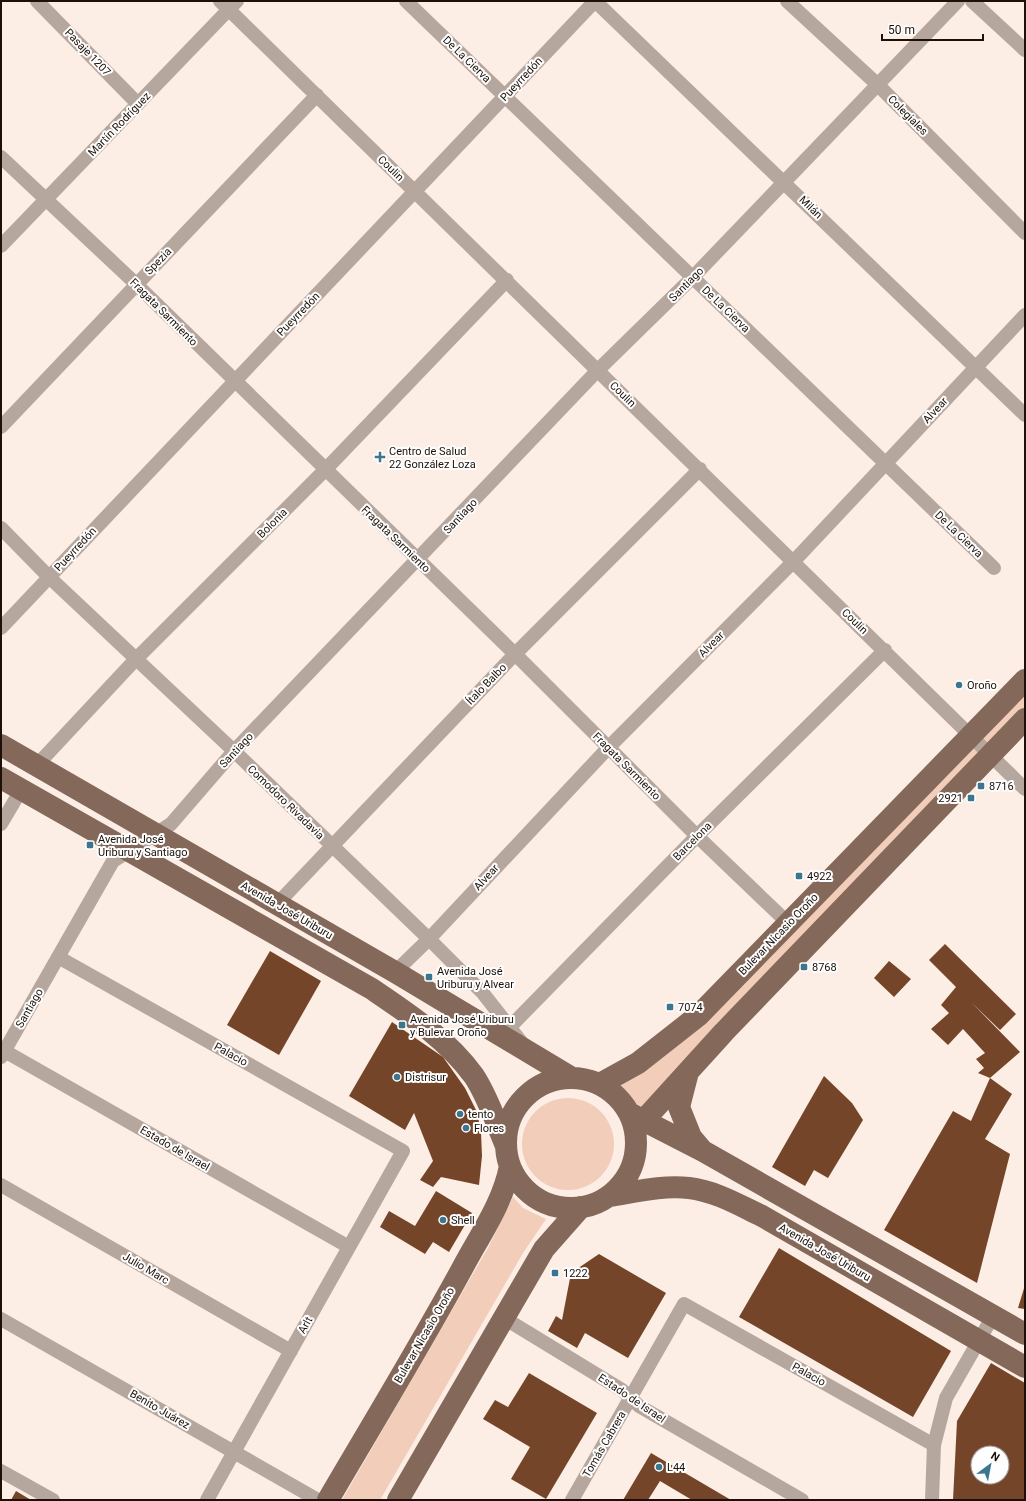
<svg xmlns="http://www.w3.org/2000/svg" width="1026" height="1501" font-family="Roboto,sans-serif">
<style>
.green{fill:#f2cdb9}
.building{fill:#754529;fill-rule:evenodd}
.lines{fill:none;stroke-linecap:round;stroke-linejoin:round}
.minor{stroke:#b6a79e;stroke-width:14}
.primary{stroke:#84695a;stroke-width:22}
.poi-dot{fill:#3c758e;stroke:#fefefe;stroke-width:1.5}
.labels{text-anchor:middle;stroke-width:4;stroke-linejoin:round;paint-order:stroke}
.street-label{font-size:11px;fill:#1c1009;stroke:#fefefe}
.poi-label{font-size:11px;fill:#1c1009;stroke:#fefefe;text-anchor:start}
</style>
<rect width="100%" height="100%" fill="#fcede5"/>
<path class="green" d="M1025,680V719L643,1120L629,1114L620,1100L600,1085L638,1063Z
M522 1144a46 46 0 1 1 92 0a46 46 0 1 1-92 0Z
M513,1197L523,1208L546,1219L523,1253L380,1500H342L488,1248Z"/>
<path class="building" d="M945,944L1016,1014L1000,1030L972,1003L1020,1052L990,1078L978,1073L984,1068L976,1059L985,1053L963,1029L948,1045L931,1029L949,1013L941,1005L956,987L929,960Z
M270,951L321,981L279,1055L227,1025Z
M889,961L911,979L894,997L874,978Z
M392,1022L443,1057L465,1088L477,1112L481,1132L482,1156L479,1185L441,1177L433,1187L420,1180L433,1161L414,1113L405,1130L349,1096Z
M824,1076L852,1103L863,1120L828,1178L814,1170L805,1186L772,1167Z
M990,1078L1012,1094L985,1139L1010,1154L977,1283L884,1230L953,1111L971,1121Z
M436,1191L472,1213L449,1252L433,1242L425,1254L380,1227L389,1211L415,1226Z
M779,1248L951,1351L913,1417L739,1317Z
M599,1254L666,1293L628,1358L585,1333L577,1348L548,1331L556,1316L562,1320L571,1273Z
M1025,1285V1309L1018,1308Z
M991,1363L1025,1383V1500H953L957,1421ZM978,1453H1002V1477H978Z
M529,1373L597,1413L546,1499L511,1479L530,1447L483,1419L495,1400L508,1407Z
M651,1453L731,1500H692L660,1481L648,1500H623Z
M16,1491L31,1500H11Z"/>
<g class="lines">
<path class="minor" d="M37,1L138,104
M220,1L1025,789
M406,1L994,568
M595,1L1025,415
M787,1L878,85L1025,233
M972,1L1025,50
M1,157L136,284L515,654L697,836L788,923
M1,246L237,1
M1,427L317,95
M1,528L49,577L234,751L429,939L482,992L522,1043
M1,628L595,1
M37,765L135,660L325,470L507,280
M1,824L21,790
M277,904L515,654L700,469
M58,957L403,1151L207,1500
M395,972L429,939L608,748L794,561L1025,315
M503,1034L697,836L885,650
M1,1049L349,1247
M1,1057L113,861L171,824L234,751L598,370L693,277L958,1
M1,1185L291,1351
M504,1318L622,1390L639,1406L802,1500
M1,1319L318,1500
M1,1471L53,1500
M572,1500L684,1304L934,1445
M932,1500L934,1445L946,1398L993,1316"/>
<path class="primary" d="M1,745L395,972L572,1078
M1,778L372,989C409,1014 447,1039 474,1076C488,1097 496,1123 506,1146
M688,1072L679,1107L691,1137L702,1150
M506 1143a65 65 0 1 1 130 0a65 65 0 1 1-130 0Z
M600,1084L638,1063L699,1015L1025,680
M631,1114L703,1151L1025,1334
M635,1130L724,1032L1025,719
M609,1196C635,1192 662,1185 689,1188C715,1191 739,1205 762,1216L1025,1367
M328,1500C373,1423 420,1346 463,1267C480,1235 503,1203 510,1166
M398,1500L544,1249L581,1207"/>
</g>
<g class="poi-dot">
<path d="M378 451h4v4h4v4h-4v4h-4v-4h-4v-4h4z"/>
<circle cx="959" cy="685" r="4"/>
<rect x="977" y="782" width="8" height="8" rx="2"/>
<rect x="967" y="794" width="8" height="8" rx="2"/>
<rect x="86" y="841" width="8" height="8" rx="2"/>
<rect x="795" y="872" width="8" height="8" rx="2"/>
<rect x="800" y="963" width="8" height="8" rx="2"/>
<rect x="425" y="973" width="8" height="8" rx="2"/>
<rect x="666" y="1003" width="8" height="8" rx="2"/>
<rect x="398" y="1021" width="8" height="8" rx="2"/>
<circle cx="397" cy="1077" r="4"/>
<circle cx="460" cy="1114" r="4"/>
<circle cx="466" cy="1128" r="4"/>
<circle cx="443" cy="1220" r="4"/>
<rect x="551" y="1269" width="8" height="8" rx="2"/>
<circle cx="659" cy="1467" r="4"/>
</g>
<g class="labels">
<g class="street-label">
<text transform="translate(88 52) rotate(46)" y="4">Pasaje 1207</text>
<text transform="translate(467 59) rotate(44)" y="4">De La Cierva</text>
<text transform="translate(521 79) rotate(-47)" y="4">Pueyrredón</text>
<text transform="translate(908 115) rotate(45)" y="4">Colegiales</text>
<text transform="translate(119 124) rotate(-46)" y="4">Martín Rodríguez</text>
<text transform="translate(391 168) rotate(44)" y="4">Coulin</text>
<text transform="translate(811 207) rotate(44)" y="4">Milán</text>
<text transform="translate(158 261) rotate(-46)" y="4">Spezia</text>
<text transform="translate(686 284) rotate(-45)" y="4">Santiago</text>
<text transform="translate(726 309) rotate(44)" y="4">De La Cierva</text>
<text transform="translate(164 312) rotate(45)" y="4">Fragata Sarmiento</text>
<text transform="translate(298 314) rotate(-46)" y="4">Pueyrredón</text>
<text transform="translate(623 394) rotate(44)" y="4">Coulin</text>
<text transform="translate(935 410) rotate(-47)" y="4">Alvear</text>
<text transform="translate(460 516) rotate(-47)" y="4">Santiago</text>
<text transform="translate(272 523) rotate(-45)" y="4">Bolonia</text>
<text transform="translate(959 534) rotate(44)" y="4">De La Cierva</text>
<text transform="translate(396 539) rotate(44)" y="4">Fragata Sarmiento</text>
<text transform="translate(75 549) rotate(-47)" y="4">Pueyrredón</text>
<text transform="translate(855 621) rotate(44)" y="4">Coulin</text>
<text transform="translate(711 644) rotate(-45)" y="4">Alvear</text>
<text transform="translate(486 684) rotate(-46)" y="4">Ítalo Balbo</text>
<text transform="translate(236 750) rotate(-47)" y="4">Santiago</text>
<text transform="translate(627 766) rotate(45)" y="4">Fragata Sarmiento</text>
<text transform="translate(286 802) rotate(44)" y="4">Comodoro Rivadavia</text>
<text transform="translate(692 841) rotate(-45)" y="4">Barcelona</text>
<text transform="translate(486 877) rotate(-47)" y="4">Alvear</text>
<text transform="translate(287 910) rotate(30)" y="4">Avenida José Uriburu</text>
<text transform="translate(778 934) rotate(-46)" y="4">Bulevar Nicasio Oroño</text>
<text transform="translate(29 1008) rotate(-60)" y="4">Santiago</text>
<text transform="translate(231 1054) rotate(29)" y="4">Palacio</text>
<text transform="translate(175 1148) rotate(30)" y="4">Estado de Israel</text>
<text transform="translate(825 1252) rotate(30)" y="4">Avenida José Uriburu</text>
<text transform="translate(146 1268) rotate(30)" y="4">Julio Marc</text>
<text transform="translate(305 1325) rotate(-61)" y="4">Arlt</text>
<text transform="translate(424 1335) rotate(-60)" y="4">Bulevar Nicasio Oroño</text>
<text transform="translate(809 1374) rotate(29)" y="4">Palacio</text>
<text transform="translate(632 1398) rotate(34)" y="4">Estado de Israel</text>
<text transform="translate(160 1409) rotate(30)" y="4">Benito Juárez</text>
<text transform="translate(604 1444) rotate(-60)" y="4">Tomás Cabrera</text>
</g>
<g class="poi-label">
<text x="389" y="455">Centro de Salud<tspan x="389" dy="13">22 González Loza</tspan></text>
<text x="967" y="689">Oroño</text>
<text x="989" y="790">8716</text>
<text x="963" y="802" text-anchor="end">2921</text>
<text x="98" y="843">Avenida José<tspan x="98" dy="13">Uriburu y Santiago</tspan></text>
<text x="807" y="880">4922</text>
<text x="812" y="971">8768</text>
<text x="437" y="975">Avenida José<tspan x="437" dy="13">Uriburu y Alvear</tspan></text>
<text x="678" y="1011">7074</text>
<text x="410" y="1023">Avenida José Uriburu<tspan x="410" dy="13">y Bulevar Oroño</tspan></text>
<text x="405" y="1081">Distrisur</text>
<text x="468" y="1118">tento</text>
<text x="474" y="1132">Flores</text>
<text x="451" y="1224">Shell</text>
<text x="563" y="1277">1222</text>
<text x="667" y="1471">L44</text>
</g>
</g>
<rect width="1026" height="1501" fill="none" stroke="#1c1009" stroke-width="4"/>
<g transform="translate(990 1465) rotate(32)"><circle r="19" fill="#fefefe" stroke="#a49f9c"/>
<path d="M0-3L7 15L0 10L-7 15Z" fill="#3c758e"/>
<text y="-6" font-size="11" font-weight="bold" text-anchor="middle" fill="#1c1009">N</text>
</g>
<path d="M882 34v6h101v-6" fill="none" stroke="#1c1009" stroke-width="2"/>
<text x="888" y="34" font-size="12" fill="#1c1009" stroke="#fefefe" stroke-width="3" paint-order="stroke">50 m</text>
</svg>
